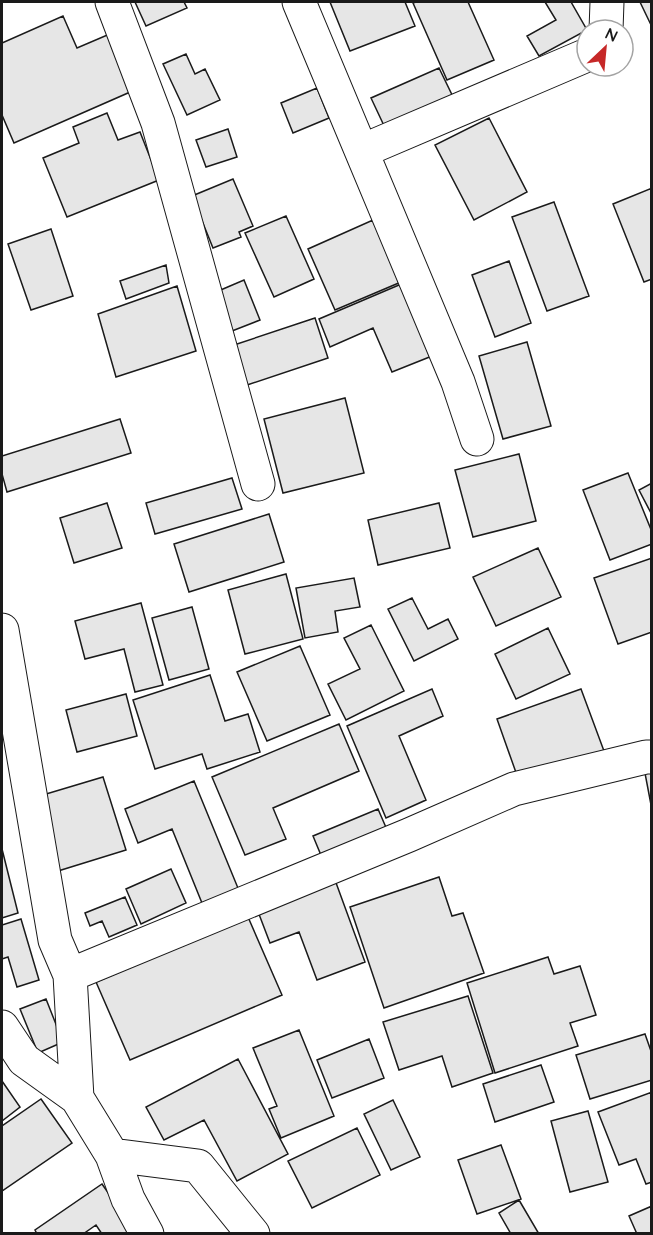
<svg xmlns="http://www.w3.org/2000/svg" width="653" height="1235" font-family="Quicksand,sans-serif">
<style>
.building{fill:#e6e6e6;stroke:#1a1a1a;stroke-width:1.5}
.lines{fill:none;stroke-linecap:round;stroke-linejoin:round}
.minor-casing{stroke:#1a1a1a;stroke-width:35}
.minor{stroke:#fff;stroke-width:33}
</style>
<rect width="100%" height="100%" fill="#fff"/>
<path class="building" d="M135,2H184L187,8L146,26Z
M330,2H405L415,26L350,51Z
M416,2H468L494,60L447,80L413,3Z
M545,2H571L587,30L539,56L527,36L556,20Z
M640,2H652V27Z
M63,16L77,48L112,33L137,89L14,143L2,115V43Z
M186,54L195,74L205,69L220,100L187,115L163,64Z
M439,68L455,101L387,132L371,98Z
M317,88L329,118L293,133L281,103Z
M107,113L118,140L140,132L159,180L67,217L43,158L79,143L73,127Z
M489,118L527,192L474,220L435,145Z
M228,129L237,157L206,167L196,140Z
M233,179L253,226L239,232L241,237L213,248L192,196Z
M652,188V279L644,282L613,204Z
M554,202L589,296L547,311L512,217Z
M286,216L314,279L274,297L245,233Z
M373,220L401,282L335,310L308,249Z
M51,229L73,296L31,310L8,244Z
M509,261L531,323L495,337L472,275Z
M166,265L169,283L126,299L120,281Z
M244,280L260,320L232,331L216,292Z
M406,282L437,354L392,372L373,328L330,347L319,319Z
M177,286L196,351L116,377L98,314Z
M315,318L328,358L247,385L234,345Z
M527,342L551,426L503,439L479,356Z
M345,398L364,473L283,493L264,419Z
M120,419L131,453L7,492L2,474V456Z
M519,454L536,521L473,537L455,470Z
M628,473L652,532V544L610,560L583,490Z
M232,478L242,509L155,534L146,503Z
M652,483V515L639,490Z
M107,503L122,548L74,563L60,518Z
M439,503L450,548L378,565L368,520Z
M269,514L284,562L189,592L174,544Z
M538,548L561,597L496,626L473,577Z
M652,558V632L618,644L594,578Z
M286,574L303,639L245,654L228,590Z
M354,578L360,607L335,611L338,632L305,638L296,588Z
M412,598L428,629L448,619L458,639L414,661L388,609Z
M141,603L163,685L135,692L124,649L85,659L75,621Z
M192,607L209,669L169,680L152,618Z
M371,625L404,691L346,720L328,684L360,669L344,638Z
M548,628L570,674L516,699L495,654Z
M300,646L330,715L267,741L237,672Z
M210,675L225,721L248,714L260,752L207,769L202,754L155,769L133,700Z
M432,689L443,716L399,736L426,800L386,818L347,726Z
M581,689L604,751L519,781L497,719Z
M126,694L137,736L77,752L66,710Z
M339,724L359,771L273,808L286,839L245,855L212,777Z
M652,767V810L644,768Z
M103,777L126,850L58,871L36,797Z
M194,781L240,893L204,908L172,829L138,843L125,809Z
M378,809L391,839L323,860L313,836Z
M2,849L18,913L2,918Z
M171,869L186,903L141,924L126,889Z
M439,877L452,916L463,913L484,973L384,1008L350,907Z
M335,880L365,962L317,980L299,932L270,943L257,909Z
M125,897L137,925L109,937L102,921L90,926L85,913Z
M248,917L282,995L130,1060L96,982Z
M21,919L39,980L17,987L8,957L2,959V925Z
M548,957L554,974L580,966L596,1015L570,1023L578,1046L495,1073L467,983Z
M468,996L493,1073L452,1087L442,1056L399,1070L383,1022Z
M46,999L63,1042L38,1053L20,1009Z
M299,1030L334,1116L281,1138L269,1109L277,1106L253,1048Z
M645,1034L652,1054V1080L590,1099L576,1055Z
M369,1039L384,1078L332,1098L317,1060Z
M238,1059L288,1154L237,1181L204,1120L164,1140L146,1107Z
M541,1065L554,1102L495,1122L483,1084Z
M2,1081L20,1107L2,1121Z
M652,1092V1182L646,1184L636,1159L619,1165L598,1112Z
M41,1099L72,1143L2,1191V1126Z
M393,1100L420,1157L391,1170L364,1114Z
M588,1111L608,1182L570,1192L551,1121Z
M357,1128L380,1175L312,1208L288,1161Z
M501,1145L521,1199L477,1214L458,1160Z
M102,1184L137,1234H102L96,1225L83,1234H37L35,1230Z
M519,1200L539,1234H511L499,1213Z
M652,1206V1234H637L629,1216Z"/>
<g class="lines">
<defs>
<path id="minor" d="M112,2L158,123L258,484
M299,2L458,382L477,439
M606,30L607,2
M362,151L587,55
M2,630L55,940L70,975
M2,1027L24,1060L77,1098L112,1155L128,1199L147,1234
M77,1098L70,975L409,835L514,789L646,757H652
M112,1155L198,1166L253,1234"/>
</defs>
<use href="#minor" class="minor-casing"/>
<use href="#minor" class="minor"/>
</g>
<rect width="653" height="1235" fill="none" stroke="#1a1a1a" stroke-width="6"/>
<g transform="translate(605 48) rotate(26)"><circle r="28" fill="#ffffff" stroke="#a3a3a3" stroke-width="1.5"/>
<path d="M0-4.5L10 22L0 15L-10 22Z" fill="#c62828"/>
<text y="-9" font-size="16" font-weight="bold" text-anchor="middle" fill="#1a1a1a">N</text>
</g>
</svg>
